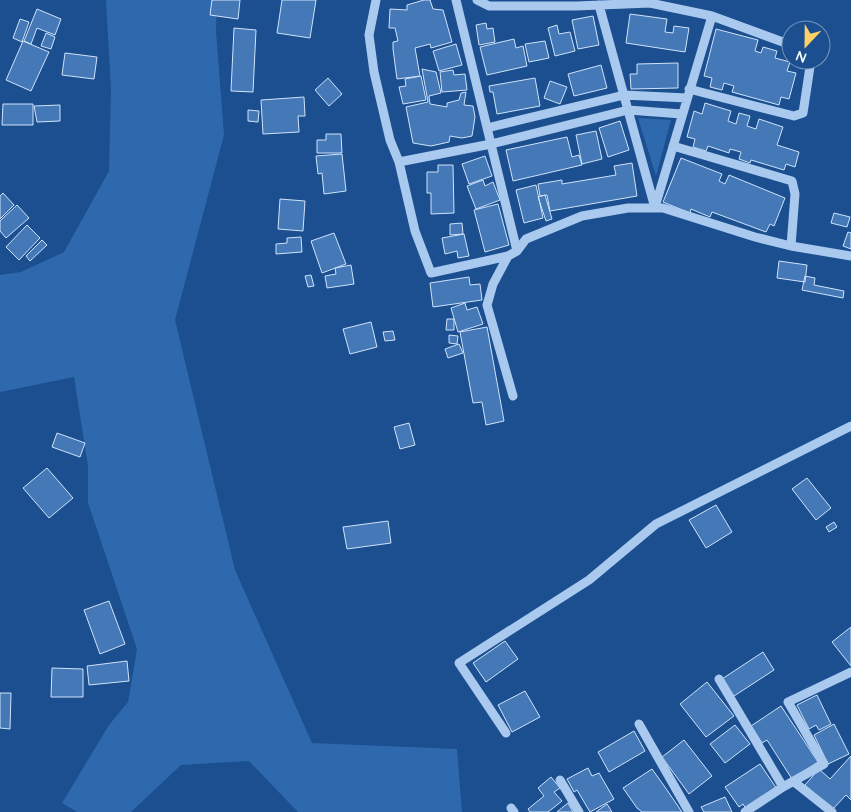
<svg xmlns="http://www.w3.org/2000/svg" width="851" height="812" font-family="Quicksand,sans-serif">
<style>
.green{fill:#2e69ad}
.building{fill:#4478b7;stroke:#cfe3fa}
.lines{fill:none;stroke-linecap:round;stroke-linejoin:round}
.minor{stroke:#a9c9ee;stroke-width:9}
</style>
<rect width="100%" height="100%" fill="#1b4f8f"/>
<path class="green" d="M106,0H217L216,31L224,135L175,320L235,570L312,743L457,749L462,812H298L249,761L181,765L131,812H77L62,803L109,725L128,702L137,649L88,503V466L74,377L0,392V275L21,272L64,252L109,171L111,89Z
M638,118L671,120L656,176Z"/>
<path class="building" d="M212,0H240L238,19L210,15Z
M282,0H316L310,38L277,33Z
M424,0H430L433,9L443,10L452,42L431,48L430,44L415,48L420,76L397,79L393,49V42L398,41L395,28H389L390,9L407,10V5Z
M37,9L61,19L55,35L37,28L31,44L24,41Z
M630,14L667,19L665,32L673,33L674,26L689,28L685,52L626,43Z
M593,16L599,45L578,49L572,20Z
M20,19L29,22L22,42L13,38Z
M486,23L487,29L493,28L495,42L479,45L476,25Z
M557,25L559,34L570,32L575,51L555,56L548,28Z
M234,28L256,30L253,92L231,91Z
M716,29L758,40L755,51L761,53L763,47L777,51L775,58L790,62L787,71L796,73L789,99L781,97L779,105L732,92L734,86L724,83L722,90L710,87L712,78L704,76Z
M46,33L55,37L51,49L41,46Z
M514,39L516,48L523,46L527,66L487,75L480,47Z
M23,41L49,52L31,91L6,80Z
M545,41L549,58L529,62L525,44Z
M456,44L462,65L439,71L433,51Z
M65,53L97,57L94,79L62,75Z
M678,63V88L631,89L630,74H637V64Z
M601,65L607,88L574,96L568,74Z
M422,69L436,72L441,93L429,96L430,104L447,107V103L459,100L461,93L466,92L464,105L473,106L475,117L472,136L462,138L450,136L449,142L431,146L413,143L406,107L428,102Z
M453,70L454,75L465,74L467,90L442,92L440,72Z
M421,76L426,100L403,104L399,87L406,86L405,79Z
M328,78L342,94L329,106L315,90Z
M535,78L540,106L497,114L493,92H490L489,86Z
M550,81L567,87L560,104L544,98Z
M304,97L305,116H298L299,132L263,134L261,100Z
M705,103L731,111L728,121L736,124L739,113L750,116L747,126L756,129L759,119L783,127L777,145L799,152L795,167L786,164L784,170L751,160L750,163L739,159L741,152L730,149L729,153L708,146L706,151L693,147L695,139L687,137L694,111L702,114Z
M3,104H33V125H2Z
M60,105V121L37,122L34,106Z
M248,110L259,111L258,122L248,121Z
M620,121L629,150L608,157L599,128Z
M596,131L602,159L582,164L576,135Z
M326,134H341L342,153H317V140H326Z
M567,137L572,157L579,155L582,165L513,181L506,150Z
M342,154L346,191L324,194L322,173L318,174L316,156Z
M485,156L492,176L469,184L462,164Z
M681,158L722,174L719,181L725,184L729,175L785,198L774,226L770,224L766,232L712,212L710,217L691,209L690,213L663,202Z
M632,163L637,196L550,211L547,195L540,196L538,184L562,180V184L616,175L614,166Z
M438,165H453L454,213L431,214V193H427V172H438Z
M483,180L485,186L493,182L500,200L476,209L467,186Z
M536,185L543,218L524,223L516,190Z
M3,193L14,205L0,219V196Z
M545,195L552,219L546,221L538,197Z
M280,199L305,201L303,231L278,229Z
M498,204L509,245L485,252L474,210Z
M17,205L29,218L6,238L0,231V221Z
M834,213L850,217L847,227L831,223Z
M462,223L463,234L450,235V224Z
M27,225L40,238L19,260L6,247Z
M848,232L851,233V249L843,246Z
M334,233L346,264L322,273L311,241Z
M464,234L469,256L458,258L457,251L445,254L442,238Z
M301,237L302,252L276,254V244L287,243V238Z
M42,240L47,245L30,261L26,256Z
M779,261L807,265L805,282L777,278Z
M351,265L354,284L327,288L325,276L336,274L335,268Z
M311,275L314,286L308,287L305,276Z
M805,276L815,278L814,285L844,291L843,298L802,290Z
M469,277L470,285L480,284L482,300L433,307L430,283Z
M465,303L467,310L477,307L483,324L458,332L451,308Z
M447,319H454V330H446Z
M371,322L377,347L350,354L343,329Z
M487,327L504,421L486,425L482,402L473,403L460,332Z
M393,331L395,340L385,341L383,332Z
M449,335L458,336L457,344L449,343Z
M459,344L463,353L448,358L445,349Z
M409,423L415,445L400,449L394,427Z
M57,433L85,443L80,457L52,447Z
M47,468L73,498L49,518L23,488Z
M807,478L831,508L816,520L792,489Z
M716,505L732,532L706,548L689,520Z
M388,521L391,543L347,549L343,527Z
M834,522L837,527L829,532L826,527Z
M109,601L125,644L100,654L84,610Z
M851,627V666L832,642Z
M505,641L518,659L486,682L473,663Z
M763,652L774,670L734,696L722,679Z
M127,661L129,681L89,685L87,666Z
M52,668L83,669V697H51Z
M707,682L734,716L706,737L680,704Z
M525,691L540,717L512,732L498,705Z
M0,693H11L10,729L0,728Z
M817,695L831,724L819,730L816,725L809,729L797,705Z
M781,706L818,762L792,779L767,740L762,743L751,726Z
M834,724L849,754L828,764L814,735Z
M735,725L750,744L725,763L710,744Z
M634,731L645,751L609,772L598,752Z
M684,740L712,776L689,794L662,757Z
M851,756V800L846,795L832,810L805,785L819,769L830,779Z
M760,764L777,789L746,809L743,804L739,807L725,787Z
M588,768L592,776L599,773L614,799L590,812L577,790L574,792L567,779Z
M652,769L667,790L682,812H642L637,808L623,788Z
M551,777L560,788L554,792L562,801L548,812H530L528,809L544,796L538,788Z
M725,797L732,812H704L701,807Z
M568,803L573,812H557L563,807Z
M607,804L612,812H596Z"/>
<g class="lines">
<path class="minor" d="M376,0L369,35L374,72L390,140L399,162L415,231L431,273L508,256
M456,0L517,251
M477,0L489,6H576L650,3L712,16L791,45
M599,5L655,208
M689,89L794,116L803,113L811,60
M487,128L624,95L687,98
M673,146L792,181L795,194L791,246
M399,162L491,144L628,110L682,114
M655,207L712,16
M513,396L487,305L493,284L508,256L517,251L526,239L582,216L628,208H663L755,237L791,246L851,256
M719,679L783,787L745,812
M639,724L689,812
M506,733L459,663L589,580L656,524L851,426
M560,780L579,812
M793,781L832,812
M783,787L824,764L788,702L851,672
M511,808L514,812"/>
</g>
<g transform="translate(806 45) rotate(202)"><circle r="24" fill="#1b4f8f" stroke="#7695bc"/>
<path d="M0-4L9 19L0 12L-9 19Z" fill="#ffd166"/>
<text y="-8" font-size="14" font-weight="bold" text-anchor="middle" fill="#ffffff">N</text>
</g>
</svg>
